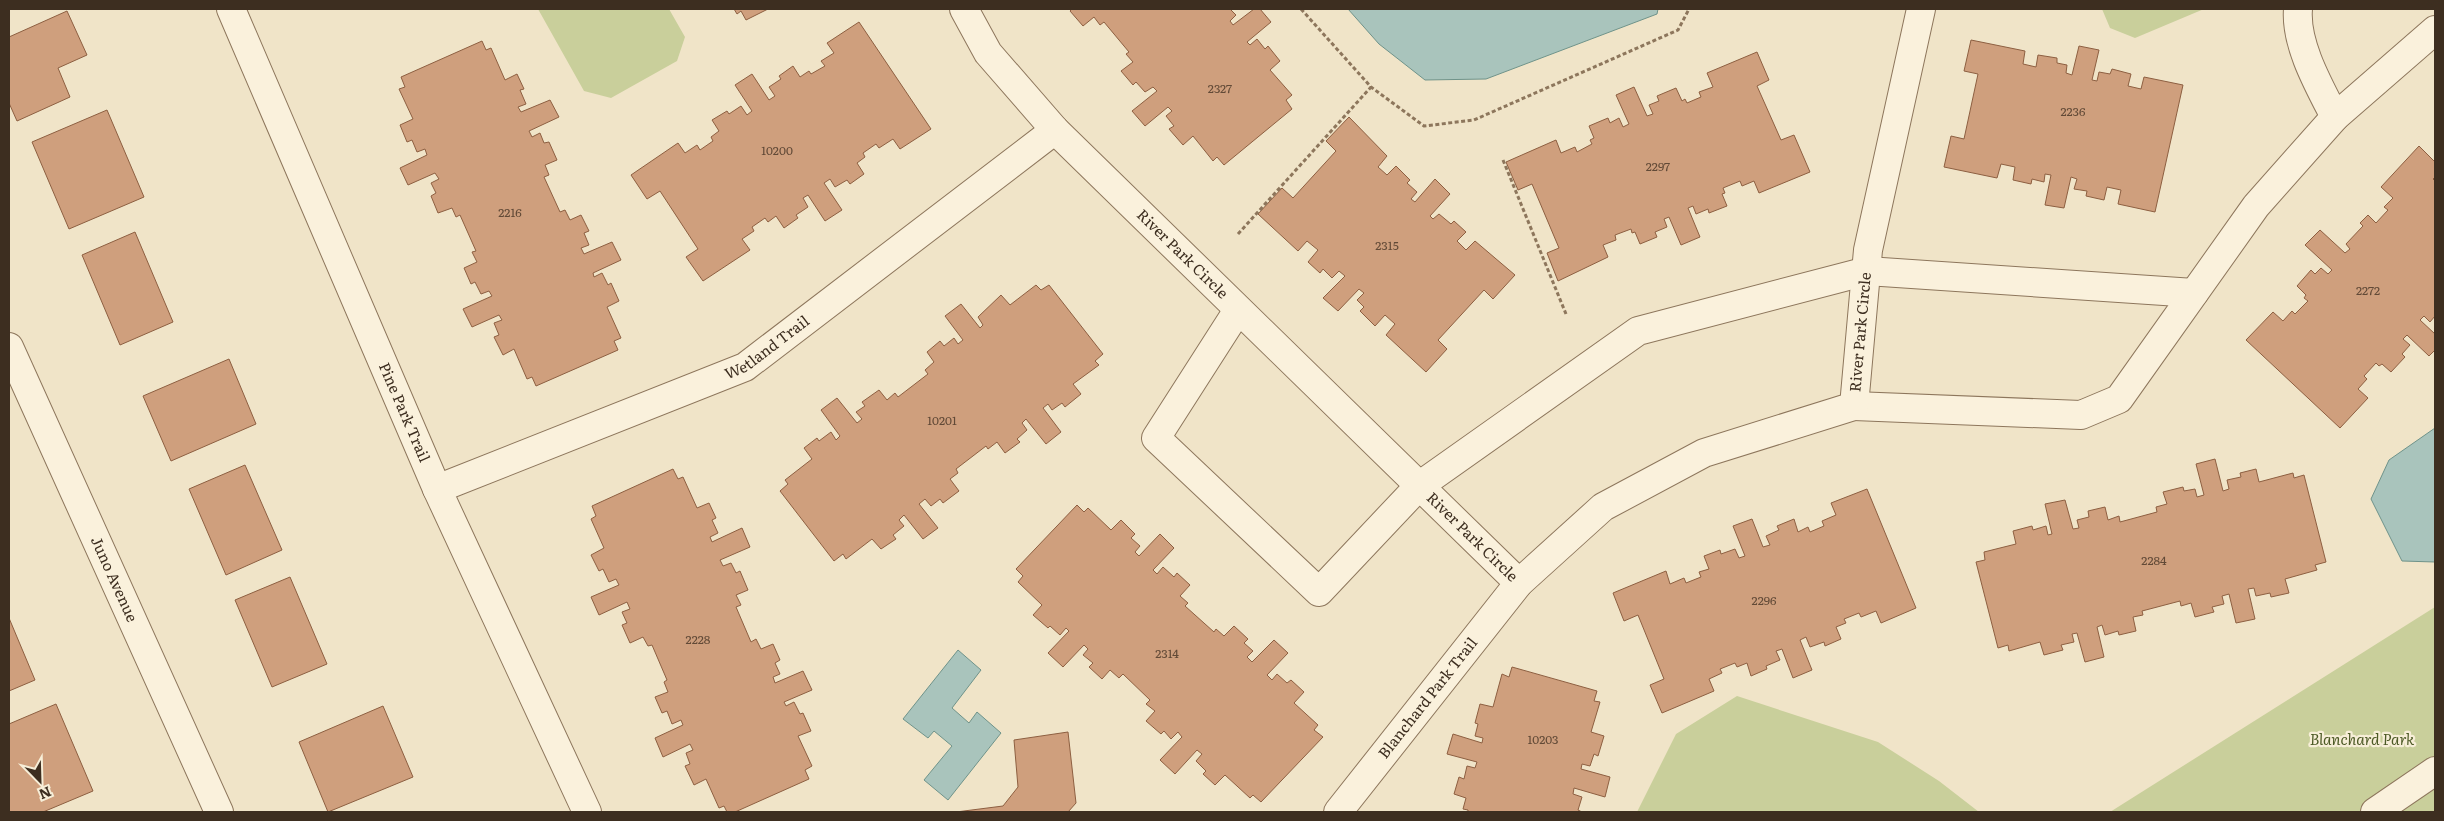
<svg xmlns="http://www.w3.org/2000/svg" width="2444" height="821" font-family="Literata,serif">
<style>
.green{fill:#c9cf9b}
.water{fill:#a9c4bc;stroke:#6f938a}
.building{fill:#cf9f7d;stroke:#8d5f41}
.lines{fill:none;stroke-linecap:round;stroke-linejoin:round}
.minor-casing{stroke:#8d765c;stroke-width:30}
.path{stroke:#8d765c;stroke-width:3;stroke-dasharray:4 2.5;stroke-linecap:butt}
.minor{stroke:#faf1dc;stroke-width:28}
.labels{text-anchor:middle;stroke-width:4.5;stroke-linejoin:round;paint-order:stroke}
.number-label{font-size:12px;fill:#624a37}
.street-label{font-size:15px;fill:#3d2e20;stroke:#f7eed8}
.park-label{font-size:15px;font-style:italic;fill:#4d5a26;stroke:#f7eed8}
</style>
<rect width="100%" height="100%" fill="#f0e4c8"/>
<path class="green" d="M538,9H669L685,37L677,61L611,98L584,91Z
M2102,9H2204L2135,38L2110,28Z
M2435,607V812H2110Z
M1737,696L1878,742L1939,781L1979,812H1637L1676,734Z"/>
<path class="water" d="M1348,9H1658L1657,14L1486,79L1425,80L1379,44Z
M2435,428V562L2402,561L2371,499L2389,460Z
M958,650L981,670L952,708L969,723L977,712L1001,733L948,800L924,780L952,746L934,731L928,738L903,719Z"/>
<path class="building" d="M734,9H768L746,20L741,11L737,14Z
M1072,9H1230L1236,15L1230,21L1233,25L1254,9H1260L1271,22L1247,42L1250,45L1257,39L1265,49L1268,46L1280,61L1270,70L1292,95L1286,100L1292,109L1224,165L1217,157L1213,161L1193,136L1183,145L1169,129L1174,126L1166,116L1172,111L1168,107L1145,126L1132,111L1157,91L1153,87L1145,92L1136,82L1133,85L1121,71L1133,62L1126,54L1129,52L1104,22L1100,25L1094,17L1083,26L1070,11Z
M67,11L87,55L58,68L70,97L17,121L9,103V37Z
M859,22L931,129L900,149L893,139L879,148L876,144L863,153L865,157L857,163L864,174L850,184L847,180L835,187L830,179L824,183L842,210L825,221L808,195L803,198L808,207L796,215L798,218L784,228L776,216L768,222L765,218L752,227L754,231L742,239L750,250L703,281L686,257L698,249L660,191L647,199L631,175L678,143L685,153L697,145L700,150L713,141L711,137L719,131L712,120L727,111L729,114L741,106L747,115L752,111L735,85L752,74L769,100L775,96L769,87L781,79L779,76L793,66L800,77L809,71L811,74L825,66L821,61L834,53L827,43Z
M1971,40L2025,51L2023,64L2036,67L2038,55L2057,58V63L2067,65L2066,73L2072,75L2079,46L2099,50L2092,80L2097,81L2099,72L2110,74L2112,69L2131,74L2128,86L2141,89L2144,77L2183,85L2155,212L2118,204L2121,190L2107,187L2104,200L2086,196L2087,191L2074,189L2077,179L2071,177L2064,208L2045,205L2051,175L2045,174L2044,182L2032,179L2031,184L2013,180L2015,167L2001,164L1997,178L1944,167L1951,136L1964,139L1978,74L1964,71Z
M482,41L486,50L491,48L505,80L517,74L524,89L520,90L526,104L518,107L521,112L550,100L559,117L529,131L532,137L540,133L544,143L549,142L557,160L545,165L549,175L544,177L560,212L565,210L570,220L581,215L589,231L584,233L589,245L581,248L584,254L612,242L621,260L593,273L594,277L602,273L608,285L611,283L619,301L607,307L621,338L614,341L618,350L536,386L532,377L527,379L514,349L503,355L494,337L499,335L494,323L502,320L499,315L472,327L463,309L492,296L489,291L481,294L475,282L471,284L464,268L477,262L472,252L476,251L460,215L456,217L452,208L438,213L431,196L436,193L431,183L439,179L435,173L408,185L400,168L427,155L425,149L417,152L412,140L407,142L400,125L413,119L399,89L405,87L401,77Z
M1757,52L1769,80L1757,86L1781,140L1794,135L1810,172L1759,193L1754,181L1742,186L1740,181L1723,188L1725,193L1722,194L1727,206L1709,213L1708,209L1696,214L1693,206L1688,208L1700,237L1681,245L1669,217L1664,219L1667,227L1655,232L1657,237L1640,244L1635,232L1632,233L1631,229L1615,235L1616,240L1603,245L1608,257L1558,281L1547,253L1559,248L1532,184L1518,190L1506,162L1556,140L1561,153L1575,147L1577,152L1592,144L1590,140L1594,138L1589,126L1608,118L1610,123L1619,118L1623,127L1629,124L1616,95L1634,87L1647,116L1653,114L1649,105L1659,101L1657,96L1676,88L1682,101L1685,99L1687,103L1701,97L1699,92L1713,87L1707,73Z
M107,110L144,197L69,229L32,142Z
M1349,117L1387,156L1378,167L1387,175L1396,166L1410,180L1407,183L1417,192L1411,199L1415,202L1435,179L1450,194L1430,216L1433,219L1439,214L1451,224L1454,221L1466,232L1457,241L1466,250L1475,241L1515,275L1493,299L1484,290L1438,340L1447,349L1426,372L1386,335L1395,324L1385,315L1375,326L1360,311L1364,307L1357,300L1364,293L1359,289L1338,311L1323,298L1345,276L1339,271L1332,278L1323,269L1320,273L1308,262L1318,250L1307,241L1298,251L1258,214L1282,188L1293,198L1336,151L1326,141Z
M2419,146L2435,162V177L2433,179L2435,181V316L2430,322L2424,316L2420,320L2435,334V350L2429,356L2407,335L2403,339L2410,345L2402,354L2405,357L2391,372L2382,364L2379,366L2376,363L2364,376L2367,379L2358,389L2368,398L2340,428L2246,340L2273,312L2283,321L2292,311L2295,314L2308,301L2304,298L2306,295L2297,286L2311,270L2315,274L2321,268L2328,274L2332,270L2305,245L2320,230L2345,253L2350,249L2346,244L2363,226L2360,223L2368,215L2376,223L2388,210L2384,207L2393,198L2381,187Z
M135,232L173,322L120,345L82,255Z
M1036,285L1041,290L1049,285L1103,354L1095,361L1099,365L1073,384L1081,394L1065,407L1062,403L1052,410L1048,404L1043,408L1061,432L1046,444L1026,419L1022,423L1027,430L1017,439L1020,442L1005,453L997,442L988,449L986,446L956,469L958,473L950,479L959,491L943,503L940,499L931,506L925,499L919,504L938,528L923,539L904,515L899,520L904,526L893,535L896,539L881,549L872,539L846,559L843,554L834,561L780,491L788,484L785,480L812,459L804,448L817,438L819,441L831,432L836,440L840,436L821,410L837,398L857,423L862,419L856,412L865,406L862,402L879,390L887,400L895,393L898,397L928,374L925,370L934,362L927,352L940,341L944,346L954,338L958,344L963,340L945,316L961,304L980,328L983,325L978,317L1001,295L1010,305Z
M229,359L256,424L171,461L143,396Z
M2215,459L2223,491L2229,489L2227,480L2241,477L2240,473L2256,469L2259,482L2293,473L2294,478L2304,475L2326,562L2315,565L2317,570L2285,579L2289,593L2271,597L2270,593L2256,596L2254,588L2248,589L2255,619L2236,623L2229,594L2222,596L2224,604L2212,607L2214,612L2195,617L2191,603L2181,606L2180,601L2142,611L2143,615L2133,617L2136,631L2119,635L2118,631L2105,635L2102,625L2097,627L2104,657L2085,662L2077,633L2072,634L2074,642L2061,645L2063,650L2044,655L2040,642L2009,651L2008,645L1998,648L1976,562L1985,560L1984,552L2016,544L2013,531L2032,526L2033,530L2046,526L2048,535L2052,534L2045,504L2065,500L2073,529L2079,528L2077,520L2089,517L2088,511L2105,507L2108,520L2119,516L2120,522L2157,512L2156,507L2167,504L2163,492L2183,487L2184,491L2195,489L2197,497L2204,495L2196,464Z
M245,465L282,550L226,575L189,489Z
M673,469L678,479L683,477L697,508L709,503L716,518L712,520L718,533L710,537L712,542L742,528L750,547L720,560L723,566L731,563L736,573L740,571L748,590L736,595L741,605L736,607L751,642L756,639L761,649L773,644L780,660L775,663L780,674L773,677L775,683L803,671L812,690L784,702L786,706L794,702L800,714L803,713L811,731L798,736L812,766L805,770L809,779L735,812H727L724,806L719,808L706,779L694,785L685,766L690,764L686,753L693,750L690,744L663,757L655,738L683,725L681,720L672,724L667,711L662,713L655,697L668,692L664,682L667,680L652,645L648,646L643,637L630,643L622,625L627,623L622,612L630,609L627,602L599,615L591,597L619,585L616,579L609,582L603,569L599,571L591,555L604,548L591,519L596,516L592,506Z
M1867,489L1916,608L1881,623L1876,611L1861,617L1859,613L1844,619L1846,623L1836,627L1841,639L1825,646L1824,642L1810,647L1806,637L1800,640L1812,670L1793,678L1782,649L1776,651L1780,660L1766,666L1767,669L1751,676L1747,663L1737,667L1735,663L1720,669L1722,673L1709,679L1714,691L1662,713L1650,685L1664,679L1638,615L1624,621L1613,593L1666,571L1670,584L1684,578L1686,583L1701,577L1699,572L1709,569L1704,556L1720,550L1721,554L1735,549L1739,558L1745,556L1733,526L1752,519L1763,547L1770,545L1766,536L1779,530L1777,526L1794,519L1798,532L1808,527L1810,532L1824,526L1822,521L1836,515L1831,503Z
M1077,505L1084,512L1088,508L1111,530L1121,520L1135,534L1131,538L1140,546L1135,552L1139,556L1160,534L1174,548L1153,570L1157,574L1163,567L1174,577L1177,573L1190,585L1180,596L1188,603L1185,606L1214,632L1216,629L1224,636L1234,626L1248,639L1244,643L1253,651L1247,657L1252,662L1274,640L1288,653L1267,675L1272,680L1277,674L1287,683L1291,680L1304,692L1294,703L1318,725L1314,730L1323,737L1261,802L1253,795L1250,798L1225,775L1215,785L1203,774L1206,771L1196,761L1202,754L1197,750L1175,774L1160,760L1182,737L1178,732L1171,739L1164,731L1161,734L1146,721L1155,711L1146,704L1150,700L1123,674L1119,678L1110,670L1102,679L1089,667L1093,663L1083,655L1088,649L1084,645L1063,667L1048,653L1069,631L1066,628L1060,635L1050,626L1048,628L1033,615L1042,605L1018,582L1023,576L1016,569Z
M290,577L327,664L272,687L235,600Z
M9,618L35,680L9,691Z
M1512,667L1597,691L1594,701L1600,702L1591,732L1604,736L1598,756L1594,754L1590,766L1582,764L1581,769L1610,777L1605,797L1574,788L1573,794L1582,797L1578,810L1582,812H1468V810L1463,809L1466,798L1454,794L1459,777L1464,779L1467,766L1475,768L1477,762L1447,754L1453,734L1482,743L1483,738L1475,736L1478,724L1475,723L1480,704L1493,707L1502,674L1509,677Z
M56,704L93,791L43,812H9V724Z
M383,706L413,777L328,812L299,742Z
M1068,732L1076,803L1068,812H956L1003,806L1018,787L1014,740Z"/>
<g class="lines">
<defs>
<g id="minor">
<path id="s1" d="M231,9L437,489L587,812"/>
<path id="s2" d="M964,9L988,53L1055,130L1519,583"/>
<path d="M2298,9C2295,44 2319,86 2335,117"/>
<path d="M1238,310L1156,438L1319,592L1419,486L1638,331L1867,271L2194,293"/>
<path id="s3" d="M9,347L219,812"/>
<path d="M1854,406L2081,415L2119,399L2256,206L2335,117L2435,30"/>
<path id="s4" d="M437,489L745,367L1055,130"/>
<path id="s5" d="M1338,812L1519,583L1603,507L1704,453L1854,406L1868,250L1921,9"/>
<path d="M2375,812L2435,771"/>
</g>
</defs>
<use href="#minor" class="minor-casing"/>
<path class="path" d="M1301,9L1371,87L1424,126L1474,120L1678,30L1689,9
M1503,160L1566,314
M1238,234L1371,87"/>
<use href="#minor" class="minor"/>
</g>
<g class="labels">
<g class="number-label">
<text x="1220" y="93">2327</text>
<text x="2073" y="116">2236</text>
<text x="777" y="155">10200</text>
<text x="1658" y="171">2297</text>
<text x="510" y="217">2216</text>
<text x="1387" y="250">2315</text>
<text x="2368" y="295">2272</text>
<text x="942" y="425">10201</text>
<text x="2154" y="565">2284</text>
<text x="1764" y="605">2296</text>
<text x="698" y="644">2228</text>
<text x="1167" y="658">2314</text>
<text x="1543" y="744">10203</text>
</g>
<g class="street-label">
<text dy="5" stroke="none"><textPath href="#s2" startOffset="330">River Park Circle</textPath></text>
<text dy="5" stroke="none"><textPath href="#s5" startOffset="751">River Park Circle</textPath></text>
<text dy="5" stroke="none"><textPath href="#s4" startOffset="360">Wetland Trail</textPath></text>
<text dy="5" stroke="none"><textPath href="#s1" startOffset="439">Pine Park Trail</textPath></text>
<text dy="5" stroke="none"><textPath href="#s2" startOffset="735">River Park Circle</textPath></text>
<text dy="5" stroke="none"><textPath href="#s3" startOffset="255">Juno Avenue</textPath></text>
<text dy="5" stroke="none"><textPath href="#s5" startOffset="145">Blanchard Park Trail</textPath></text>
</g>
<g class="park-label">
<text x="2362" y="745">Blanchard Park</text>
</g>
</g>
<rect width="2444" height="821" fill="none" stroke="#3d2e20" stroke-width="20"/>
<g transform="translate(40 781) rotate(157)" stroke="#f7eed8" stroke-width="4" paint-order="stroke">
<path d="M0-4L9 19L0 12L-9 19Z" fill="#3d2e20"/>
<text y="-8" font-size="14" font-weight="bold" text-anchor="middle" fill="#3d2e20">N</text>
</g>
</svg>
